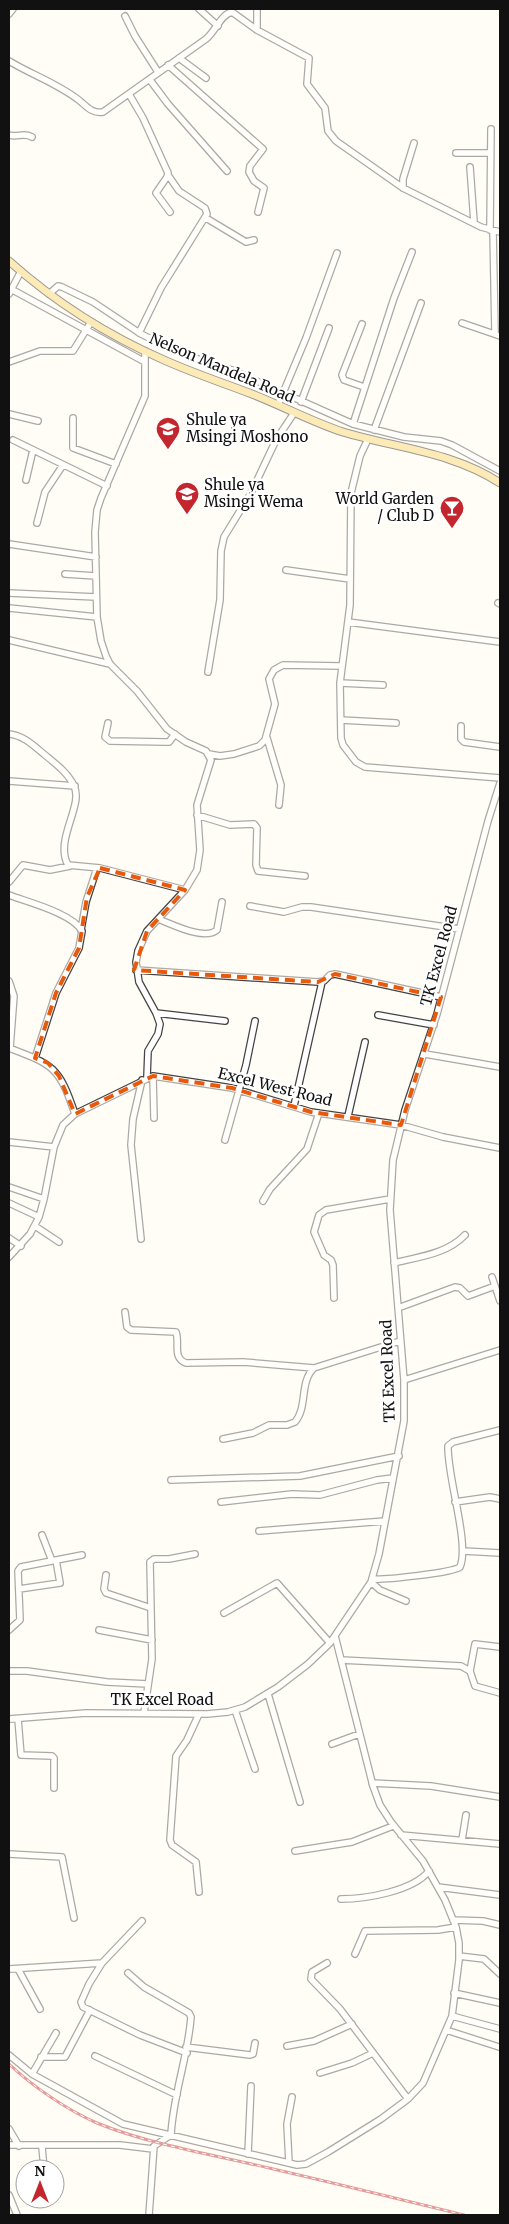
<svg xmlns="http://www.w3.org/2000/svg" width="509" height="2224" font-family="Merriweather,serif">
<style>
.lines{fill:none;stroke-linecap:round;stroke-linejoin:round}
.minor-casing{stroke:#444;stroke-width:8}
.major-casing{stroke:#222;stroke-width:9}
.minor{stroke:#fff;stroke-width:5.5}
.major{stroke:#f9d66b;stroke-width:7}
.rail-casing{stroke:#c4262e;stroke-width:3}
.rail{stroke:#fff;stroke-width:1;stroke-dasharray:4;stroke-linecap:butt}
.marked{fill:none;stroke:#e8590c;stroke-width:4;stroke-dasharray:10 6;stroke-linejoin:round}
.labels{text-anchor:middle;stroke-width:5;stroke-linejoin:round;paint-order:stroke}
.street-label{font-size:15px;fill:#111;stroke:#fff}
.poi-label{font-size:15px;fill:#111;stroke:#fff;text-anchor:start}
</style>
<rect width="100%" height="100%" fill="#fffdf5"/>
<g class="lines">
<defs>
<path id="minor" d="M199,9L218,26
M9,14L13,9
M125,16L135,36L158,72
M257,30V9
M179,58L206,78
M9,61C32,75 59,84 80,101C87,107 93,114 103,112L206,39C215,32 221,14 232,12L257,30L309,58L307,84L325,108L328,131L336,141L403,188L481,227L500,232
M168,65L263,149L250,166L249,172L254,181L264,188L258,212
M150,80L168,104L227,171
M129,94L143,118L168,173L167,177L156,193L170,212
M9,135C18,138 23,132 32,137
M456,153H490
M470,167L474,222
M403,188V179L414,143
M206,218L246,242L254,240
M490,230L491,129
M493,231L495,333
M11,289L145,362
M9,294L21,271
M49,294L58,286L62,287L93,302L141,334L180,353L232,370L353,424L404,437L441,441L452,445L500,471
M462,323L500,336
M362,324L342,375L344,380L364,387
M139,333L161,288L207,214L205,208L179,191L168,175
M145,351V396L101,498L97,510L95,532L97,617L101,641L106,656L110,664L137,691L167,729L186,742L206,751L211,760L197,805L200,850L197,870L185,890L147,931L138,951L136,962L139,982L156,1013L160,1024L158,1034L148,1051L147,1077
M9,362L40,351H73L91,322
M301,402L329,328
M278,405L306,338L337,253
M9,414L38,421
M73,418V448L116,464
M353,424L394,298L412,252
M374,430L421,303
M368,439L360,456L351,493L350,605L340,683L341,738L343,745L356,762L365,767L500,778
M13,440L107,486
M26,480L33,450
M37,523L45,492L63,465
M9,544L96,557
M286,570L350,579
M65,574L96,576
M9,593L96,597
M498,603L500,604
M9,608L97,617
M348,622L500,642
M9,640L110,664
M208,672L220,600L221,551L224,537L251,493L276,440L294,413
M340,683L383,685
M341,720L396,723
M108,723L105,737L110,741L165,742H169L175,734
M461,726V739L464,742L500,747
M9,734C23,735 34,746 45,755C56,764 68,773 74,786C84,805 54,840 68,865L100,868L185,890
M267,738L281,785L279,805
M209,754L220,756L234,754L259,746L265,740L275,704L269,679L274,670L283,665L341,666
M9,781L75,786
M197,815L230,825L254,824L257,828L256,865L258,871L305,876
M9,882L23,865L50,870L70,866
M9,895C27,902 72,913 82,931L79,948L56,993L35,1058
M250,906L284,912L302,907H311L459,929
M158,919C172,924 204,941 217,930L222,902
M81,930L86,902L97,868
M136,970L318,982L324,981L330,975L335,974L441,997
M9,981L14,996L10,1048
M156,1013L225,1021
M378,1015L434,1025
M9,1048C54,1065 59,1067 75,1114
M425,1054L500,1067
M153,1076L154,1118
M294,1106L322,982
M348,1116L365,1042
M225,1140L246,1065L255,1021
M9,1142L54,1147
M9,1187L44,1199
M263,1201L270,1189L307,1149L319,1113
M9,1203L39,1217
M35,1226L59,1242
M9,1238L21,1246
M141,1239L131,1145L133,1119L142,1080
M9,1257L30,1234L39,1217L44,1199L54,1147L63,1125L75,1114L153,1076L232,1088L311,1112L401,1125L443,1137L500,1148
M394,1263C418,1257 447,1254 465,1235
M492,1277L500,1301
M334,1298L333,1265L331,1260L324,1255L314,1232L319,1215L326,1210L390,1199
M398,1308L455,1287L460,1288L468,1296L495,1286
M125,1312L127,1327L131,1330L176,1332C180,1343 172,1358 186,1363L243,1362L314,1368
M404,1380L500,1350
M223,1439L253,1433L269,1425H287L295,1422C308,1407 299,1382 314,1368L400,1341
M171,1480L300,1476L399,1456
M221,1502L292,1494L320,1495L377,1480L393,1478
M455,1502L490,1497L500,1499
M259,1531L385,1521
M42,1535L52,1561
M463,1551L500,1553
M106,1575L104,1589L106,1593L151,1608
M372,1579C384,1580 452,1573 460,1567C470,1544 447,1477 448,1446L453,1442L500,1430
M371,1582L380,1590L406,1601
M19,1589L60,1583L56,1560
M224,1613L277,1583L330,1643
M9,1630L20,1620L18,1571L21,1567L82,1555
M99,1630L152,1640
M341,1660L461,1666L470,1671L475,1686L500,1693
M9,1671H27L107,1682L148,1684
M470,1671L475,1644L500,1647
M268,1694L300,1802
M235,1710L255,1769
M144,1713L152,1659L150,1562L154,1559H169L195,1554
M9,1719L86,1713L207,1714L228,1712L245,1707L278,1687L308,1664L330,1643L371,1582L379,1554L404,1421V1380L390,1210L393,1160L405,1110L437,1014L488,821L500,783
M18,1719L21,1755L52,1756L54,1758V1788
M332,1744L359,1734
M372,1783L431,1786L500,1797
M401,1835L500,1844
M462,1840L466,1815
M295,1851L352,1842L393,1826
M9,1854L62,1857L74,1918
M438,1887L500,1895
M199,1892L196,1862L172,1845L170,1840L176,1756L187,1740L199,1714
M341,1899C366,1899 413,1891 429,1871
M453,1920L483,1921L500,1925
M355,1954L365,1931L438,1930L456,1927
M459,1956L484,1959L500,1974
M102,1963L89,1984L81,2002L83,2007L140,2035L187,2053
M327,1963L312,1972L311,1979L340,2009L408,2099
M9,1969L102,1963L142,1921
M18,1969L40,2009
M128,1973L144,1987L189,2013L191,2017C188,2057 173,2095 171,2135L154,2146L149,2215
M454,1993L500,2003
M452,2016L500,2029
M446,2030L499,2047
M287,2046L314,2041L352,2024
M186,2047L250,2055L253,2054L255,2043
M9,2055L32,2074L123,2124L297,2165L306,2164L328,2152L381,2119L408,2099L423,2083L452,2016L459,1960V1943L456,1927L445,1900L423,1861L391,1822L380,1805L373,1786L335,1636
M95,2056L177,2095
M41,2057H65L90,2010
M320,2073L352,2063L373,2053
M32,2074L56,2033
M9,2129L19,2146
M9,2145H120L153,2149
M42,2147L44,2169
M248,2154L251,2086
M289,2163L287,2124L292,2097
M9,2195L17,2215"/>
<path id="major" d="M9,261C55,302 107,335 164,360C193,373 223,383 252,394C283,406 312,422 343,432C396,448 453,452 500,483"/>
</defs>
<use href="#minor" class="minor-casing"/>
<use href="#major" class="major-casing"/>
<use href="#minor" class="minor"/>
<use href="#major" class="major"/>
<defs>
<path id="rail" d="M9,2064C32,2086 67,2110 97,2123C148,2144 214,2155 269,2168C334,2183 399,2199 464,2215"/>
</defs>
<use href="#rail" class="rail-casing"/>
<use href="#rail" class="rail"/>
</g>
<path d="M0 0H509V2224H0ZM100,868L185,890L147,931L134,970L318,982L335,974L441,997L401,1125L311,1112L232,1088L153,1076L75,1114L59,1076L48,1063L35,1058L56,993L79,948L87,897Z" fill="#fffdf5" fill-opacity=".55" fill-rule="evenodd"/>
<path class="marked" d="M100,868L185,890L147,931L134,970L318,982L335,974L441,997L401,1125L311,1112L232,1088L153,1076L75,1114L59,1076L48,1063L35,1058L56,993L79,948L87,897Z"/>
<defs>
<symbol id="school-pin" viewBox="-11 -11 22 30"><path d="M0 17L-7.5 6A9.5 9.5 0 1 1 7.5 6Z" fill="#c4262e" stroke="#fff"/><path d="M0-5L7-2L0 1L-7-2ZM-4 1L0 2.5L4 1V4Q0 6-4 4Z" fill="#fff"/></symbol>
<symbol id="bar-pin" viewBox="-11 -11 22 30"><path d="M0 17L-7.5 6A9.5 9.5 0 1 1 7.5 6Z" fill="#c4262e" stroke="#fff"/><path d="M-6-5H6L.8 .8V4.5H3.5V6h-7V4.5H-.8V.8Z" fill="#fff"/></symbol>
</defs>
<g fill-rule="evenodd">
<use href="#school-pin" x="154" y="415" width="28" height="38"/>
<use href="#school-pin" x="173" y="480" width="28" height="38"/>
<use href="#bar-pin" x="438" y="494" width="28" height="38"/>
</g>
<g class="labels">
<g class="street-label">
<text transform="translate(222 368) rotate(23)" y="5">Nelson Mandela Road</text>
<text transform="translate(439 956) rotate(-75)" y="5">TK Excel Road</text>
<text transform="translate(275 1087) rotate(14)" y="5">Excel West Road</text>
<text transform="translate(388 1371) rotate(-92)" y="5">TK Excel Road</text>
<text x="162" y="1705">TK Excel Road</text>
</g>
<g class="poi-label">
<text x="186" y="425">Shule ya<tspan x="186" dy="17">Msingi Moshono</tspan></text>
<text x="204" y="490">Shule ya<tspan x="204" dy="17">Msingi Wema</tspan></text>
<text x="434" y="504" text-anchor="end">World Garden<tspan x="434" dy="17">/ Club D</tspan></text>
</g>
</g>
<rect width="509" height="2224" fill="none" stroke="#111111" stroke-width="20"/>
<g transform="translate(40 2184)"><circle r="24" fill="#ffffff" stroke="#a0a0a0"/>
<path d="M0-4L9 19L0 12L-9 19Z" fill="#c4262e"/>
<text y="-8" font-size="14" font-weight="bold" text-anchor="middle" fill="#111111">N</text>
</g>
</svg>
